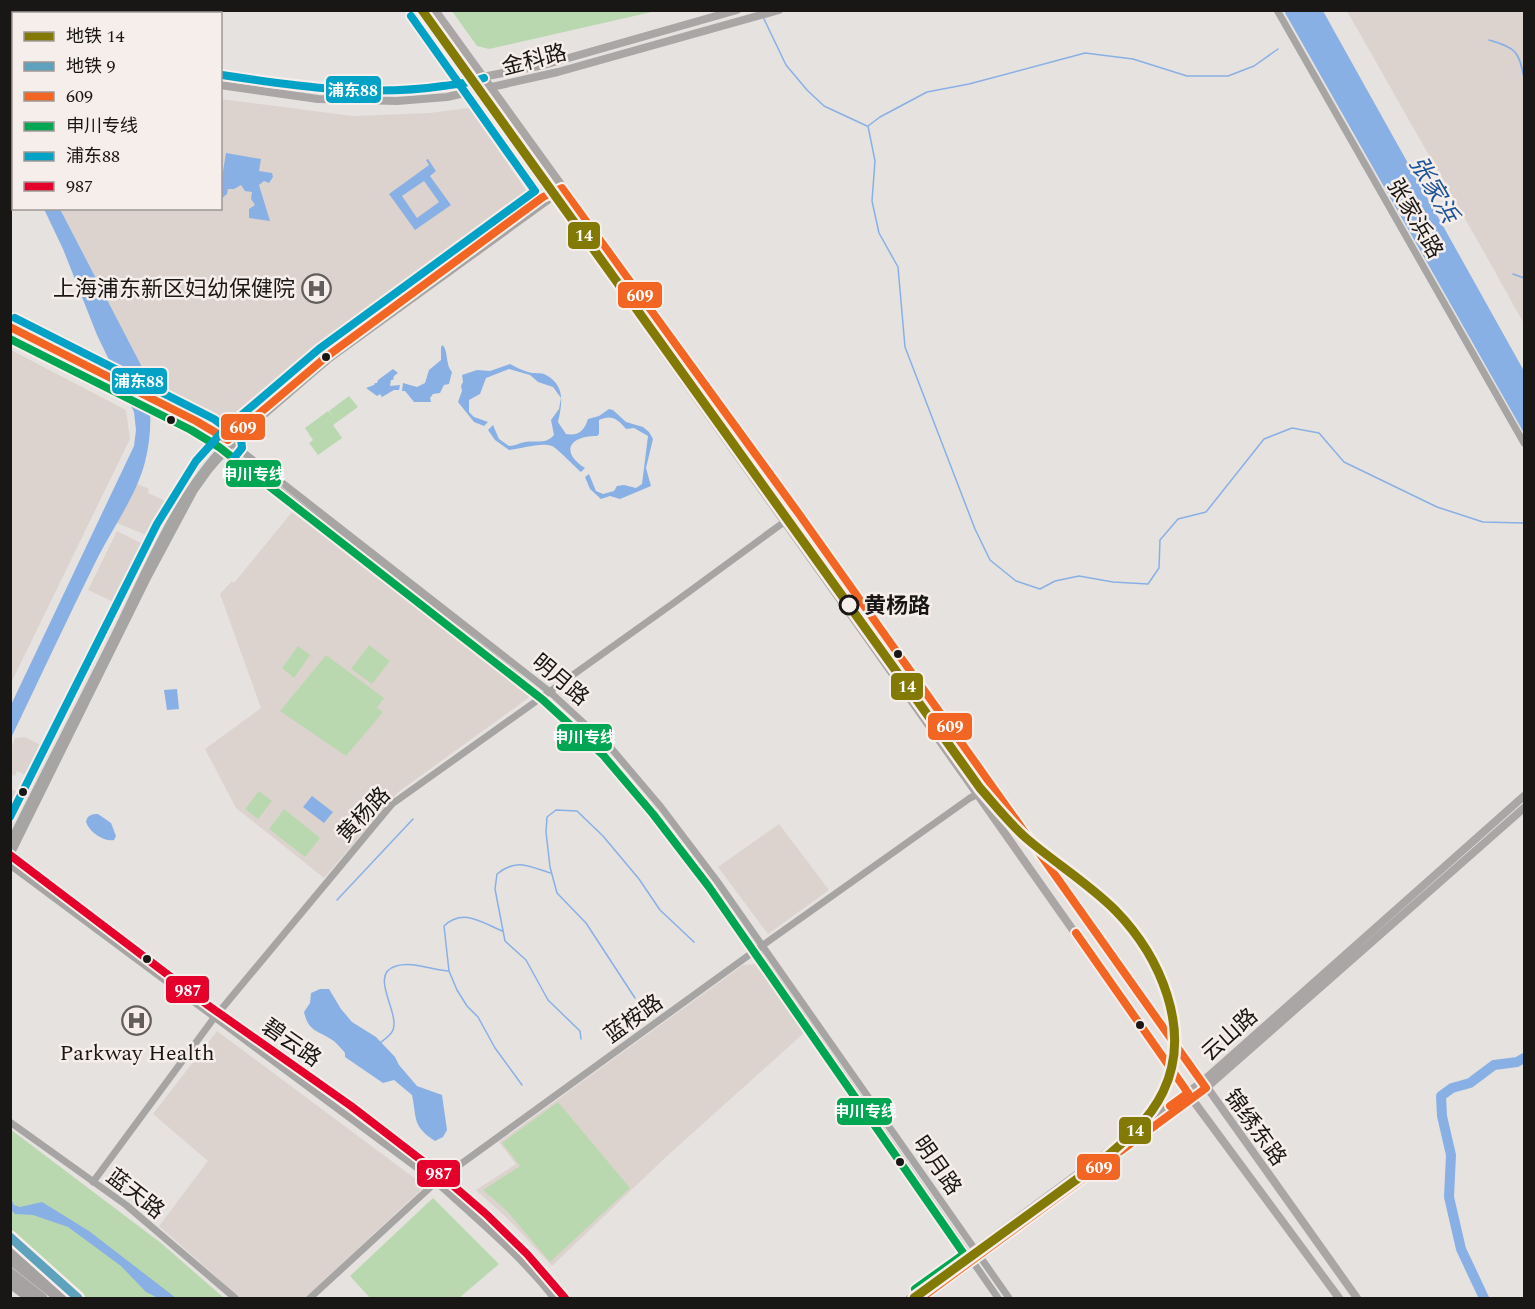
<svg xmlns="http://www.w3.org/2000/svg" width="1535" height="1309" font-family="Spectral,'Noto Sans SC',serif">
<style>
.built{fill:#ddd3ce}
.green{fill:#bad8af}
.water{fill:#89b0e4;fill-rule:evenodd}
.lines{fill:none;stroke-linecap:round;stroke-linejoin:round}
.stream{stroke:#89b0e4;stroke-width:1.5}
.river{stroke:#89b0e4;stroke-width:10}
.minor{stroke:#a6a5a4;stroke-width:7}
.major{stroke:#aaa6a6;stroke-width:8}
.highway{stroke:#a5a2a1;stroke-width:9}
.bus-1-casing{stroke:#f6eeea;stroke-width:12}
.bus-2-casing{stroke:#f6eeea;stroke-width:12}
.bus-3-casing{stroke:#f6eeea;stroke-width:12}
.bus-4-casing{stroke:#f6eeea;stroke-width:12}
.bus-1{stroke:#f26522;stroke-width:8}
.bus-2{stroke:#00a651;stroke-width:8}
.bus-3{stroke:#01a2c5;stroke-width:8}
.bus-4{stroke:#e4002b;stroke-width:8}
.metro-1-casing{stroke:#f6eeea;stroke-width:14}
.metro-2-casing{stroke:#f6eeea;stroke-width:14}
.metro-1{stroke:#827a04;stroke-width:9}
.metro-2{stroke:#5fa2be;stroke-width:9}
.bus-dot{fill:#191715;stroke:#f6eeea;stroke-width:2}
.stop-dot{fill:#f6eeea;stroke:#191715;stroke-width:3}
.labels{text-anchor:middle;stroke-width:5;stroke-linejoin:round;paint-order:stroke}
.street-label{font-size:22px;fill:#191715;stroke:#f6eeea}
.poi-label{font-size:22px;fill:#191715;stroke:#f6eeea;text-anchor:end}
.stop-label{font-size:22px;font-weight:bold;fill:#191715;stroke:#f6eeea;text-anchor:start}
.water-label{font-size:24px;font-style:italic;fill:#1d5398;stroke:#f6eeea}
.line-badge{stroke:#f6eeea;stroke-width:2}
.badge-label{font-size:16px;text-anchor:middle;font-weight:bold;fill:#fff}
</style>
<rect width="100%" height="100%" fill="#e6e2e0"/>
<path class="built" d="M1347,11H1524V324L1489,261Z
M221,99L353,116L429,113L469,108L530,196L400,290L304,364L246,413L230,422H217L203,419L146,385L142,367L60,209L220,208Z
M11,350L126,410L130,439L11,683Z
M135,483L149,489L148,493L172,504L153,538L117,523Z
M292,512L377,576L531,696L397,793L324,878L236,808L205,749L261,708L220,594L232,581L234,583Z
M117,531L147,546L118,604L88,590Z
M25,737L50,750L36,780L17,771L15,776L11,774V749L15,738Z
M11,789L27,796L15,820L11,822Z
M779,824L829,890L768,934L718,867Z
M756,964L804,1033L666,1157L552,1266L507,1218L476,1190L516,1164L499,1142L743,965Z
M217,1031L425,1186L305,1298H240L159,1226L208,1161L153,1114Z"/>
<path class="green" d="M452,11H656L489,49L477,46Z
M349,396L358,407L333,425L342,438L318,455L309,443L313,440L305,428L328,411L334,418L329,411Z
M369,645L390,661L372,684L351,669Z
M298,646L310,655L294,678L282,668Z
M326,655L384,698L377,708L383,712L346,756L280,711Z
M259,791L272,801L258,819L245,809Z
M284,809L320,838L305,857L269,829Z
M558,1102L630,1188L550,1262L507,1211L483,1190L520,1166L502,1143Z
M10,1129L161,1243L224,1298H82L11,1240Z
M433,1198L499,1264L459,1298H370L350,1276Z"/>
<path class="water" d="M1284,11H1323L1524,371V433Z
M226,153L261,159L259,171L272,173L273,177L269,183L264,181L259,185L270,221L249,218V209L255,205L251,199L252,192L245,191L241,185L234,189H228L227,194L221,199V183Z
M428,159L436,171L430,176L451,205L415,230L389,194L429,165L426,160ZM424,181L439,202L417,218L402,196Z
M44,209H60L142,367C152,398 153,431 145,462C136,496 114,526 98,557C68,617 40,678 11,738L10,707L134,446L136,430L134,412L97,335L63,249Z
M443,345C449,354 445,364 452,372L449,384L444,385L440,393L433,394L430,398L431,402H414L405,391H402L403,383L417,387L425,383L429,370L441,360V347Z
M510,364C516,367 521,370 528,372C534,374 541,372 546,375C566,386 562,404 558,422L566,434C579,436 584,431 588,419L599,416L609,409L613,410L626,422L643,427L649,432L653,439L646,468L651,486L620,499L610,496L601,499L590,489L585,477L589,474L596,491L603,494L614,491L617,486L624,485L636,488L642,484L648,436L634,428L626,429C618,419 611,414 599,420V434L597,436C569,436 560,452 585,468L581,472C575,467 557,448 552,446C541,442 521,449 509,450L495,440L488,430L493,425L499,439L509,446C515,446 519,443 525,442C537,440 545,445 554,435L551,420L559,409L561,398L553,387L538,382L530,375L509,369L486,378L480,394L469,400V412L474,417L488,422L484,426L474,422L458,402L462,391L461,386L463,382L462,375L477,370L490,371Z
M393,369L398,373L394,376L393,380H391L390,386L400,385L399,390H394L382,397L380,394L377,396L366,388L374,385L375,383H377L378,380Z
M177,689L179,709L167,710L164,690Z
M312,796L333,812L324,823L303,807Z
M98,814L111,823L116,836L114,840C104,842 90,833 86,822C87,815 92,814 98,814Z
M320,989H329L341,1009L352,1022L376,1037L395,1057L399,1065L417,1086L442,1095L447,1130L443,1137L435,1141C412,1126 417,1119 412,1095L394,1080L383,1083L345,1057V1053C342,1049 338,1045 335,1042C320,1030 309,1034 304,1012L310,1003L311,993Z
M11,1199L14,1205L20,1207L42,1202L89,1231L176,1298H158L146,1292L121,1266L68,1227L33,1215L15,1214L11,1210Z"/>
<g class="lines">
<path class="stream" d="M764,19L786,65L807,90L824,106L867,126
M1489,40C1516,48 1519,51 1524,78
M1278,49L1254,66L1228,76H1187L1133,59L1085,53L969,84L927,92L880,117L868,126L875,161L872,201L879,233L898,267L905,347L975,529L990,560L1016,581L1040,589L1055,581L1079,576L1113,582L1148,584L1159,568L1160,540L1178,519L1206,512L1264,439L1292,428L1319,433L1344,462L1437,507L1483,522L1524,523
M1513,274L1524,278
M550,873C528,866 517,858 497,874L495,889L505,941L526,960L548,1000L580,1031L581,1039
M337,900L413,819
M502,931C481,922 463,908 444,926L449,971L457,990L467,1006L478,1017L495,1048L522,1085
M635,998L586,923L557,893L550,867L546,832L547,817L556,810L577,811L603,836L639,879L660,910L694,942
M380,1043C384,1040 391,1035 393,1030C400,1012 368,974 396,966C413,961 431,970 448,971"/>
<path class="river" d="M1484,1298L1461,1249L1449,1197L1451,1155L1442,1116L1441,1096L1452,1088L1470,1083L1494,1065L1517,1062L1524,1058"/>
<path class="minor" d="M1277,10L1524,443
M10,327L196,421L225,438L550,692L611,748L661,807L717,881L1009,1298
M10,334L172,417L222,446L386,572L512,672L542,697L603,754L654,811L756,950L998,1298
M353,337L552,192
M10,842C45,771 82,701 117,630C152,558 183,479 245,426
M10,855C40,874 66,897 94,919C131,948 171,977 209,1006C333,1097 468,1177 565,1298
M10,856L149,575L194,491L209,470L235,440L328,360L546,202L562,188
M10,865L436,1182C477,1219 520,1255 554,1298
M10,1122L126,1205L235,1298
M93,1182L214,1018L392,804L675,602L780,525L799,514
M310,1298L436,1182L756,950L970,798L992,787"/>
<path class="major" d="M420,10L851,615L1192,1099L1339,1298
M435,10L799,514L1357,1298
M10,28L14,29
M10,35L14,36
M10,49L14,50
M10,57H14
M220,74L327,88L401,89L431,87L544,65L737,10
M220,85L318,99L397,101L447,97L558,72L779,10
M32,1271L67,1298
M10,1278L36,1298
M910,1298L1202,1082L1524,796
M921,1298L1206,1088L1524,808"/>
<path class="highway" d="M103,14L106,10
M123,14L126,10
M135,14L138,10
M10,121L14,117
M10,133L14,130
M10,152L14,149
M10,164L14,161
M10,1249L74,1298
M10,1260L58,1298
M10,1272L43,1298
M10,1284L29,1298"/>
<defs>
<path id="bus-1" d="M10,327L196,421L228,440L326,357L543,197L562,188L799,514L1206,1088L921,1298
M1076,933L1188,1093L1170,1106"/>
<path id="bus-2" d="M10,339L191,430L219,447L543,700L603,755L653,814L709,887L964,1254L915,1289"/>
<path id="bus-3" d="M222,75C295,86 369,97 443,86C457,84 472,83 484,78
M15,318L214,419L241,439L242,448L234,458
M10,817L157,524L196,461L224,430L319,349L535,191L411,16"/>
<path id="bus-4" d="M10,855L209,1006L351,1106L442,1176L486,1214L527,1254L565,1298"/>
</defs>
<use href="#bus-1" class="bus-1-casing"/>
<use href="#bus-2" class="bus-2-casing"/>
<use href="#bus-3" class="bus-3-casing"/>
<use href="#bus-4" class="bus-4-casing"/>
<use href="#bus-1" class="bus-1"/>
<use href="#bus-2" class="bus-2"/>
<use href="#bus-3" class="bus-3"/>
<use href="#bus-4" class="bus-4"/>
<defs>
<path id="metro-1" d="M422,10L980,788C995,805 1009,823 1026,838C1055,863 1088,883 1115,910C1160,956 1193,1030 1163,1092C1149,1121 1123,1143 1099,1163L914,1298"/>
<path id="metro-2" d="M10,1237L78,1298"/>
</defs>
<use href="#metro-1" class="metro-1-casing"/>
<use href="#metro-2" class="metro-2-casing"/>
<use href="#metro-1" class="metro-1"/>
<use href="#metro-2" class="metro-2"/>
</g>
<defs>
<symbol id="hospital-ring" viewBox="-11 -11 22 22"><circle r="9.5" fill="#f6eeea" stroke="#615e5c" stroke-width="1.5"/><path d="M-5-5h3v3.5h4V-5h3V5h-3V1.5h-4V5h-3Z" fill="#615e5c"/></symbol>
</defs>
<g fill-rule="evenodd">
<use href="#hospital-ring" x="300" y="272" width="33" height="33"/>
<use href="#hospital-ring" x="120" y="1004" width="33" height="33"/>
</g>
<g class="bus-dot">
<circle cx="326" cy="357" r="5"/>
<circle cx="171" cy="420" r="5"/>
<circle cx="898" cy="654" r="5"/>
<circle cx="23" cy="792" r="5"/>
<circle cx="147" cy="959" r="5"/>
<circle cx="1140" cy="1025" r="5"/>
<circle cx="900" cy="1162" r="5"/>
</g>
<circle class="stop-dot" cx="849" cy="605" r="9"/>
<g class="labels">
<g class="street-label">
<text transform="translate(534 59) rotate(-14)" y="8">金科路</text>
<text transform="translate(1416 218) rotate(60)" y="8">张家浜路</text>
<text transform="translate(561 679) rotate(40)" y="8">明月路</text>
<text transform="translate(363 814) rotate(-47)" y="8">黄杨路</text>
<text transform="translate(633 1018) rotate(-36)" y="8">蓝桉路</text>
<text transform="translate(1229 1034) rotate(-42)" y="8">云山路</text>
<text transform="translate(292 1042) rotate(35)" y="8">碧云路</text>
<text transform="translate(1256 1127) rotate(54)" y="8">锦绣东路</text>
<text transform="translate(938 1165) rotate(55)" y="8">明月路</text>
<text transform="translate(136 1193) rotate(38)" y="8">蓝天路</text>
</g>
<g class="poi-label">
<text x="295" y="296">上海浦东新区妇幼保健院</text>
<text x="137" y="1060" text-anchor="middle">Parkway Health</text>
</g>
<g class="stop-label">
<text x="864" y="613">黄杨路</text>
</g>
<g class="water-label">
<text transform="translate(1434 189) rotate(60)" y="8">张家浜</text>
</g>
</g>
<g class="line-badge">
<rect x="325" y="75" width="57" height="29" rx="6" fill="#01a2c5"/>
<rect x="567" y="221" width="34" height="29" rx="6" fill="#827a04"/>
<rect x="617" y="281" width="46" height="28" rx="6" fill="#f26522"/>
<rect x="111" y="367" width="57" height="28" rx="6" fill="#01a2c5"/>
<rect x="220" y="413" width="46" height="28" rx="6" fill="#f26522"/>
<rect x="225" y="459" width="57" height="29" rx="6" fill="#00a651"/>
<rect x="890" y="672" width="34" height="29" rx="6" fill="#827a04"/>
<rect x="927" y="712" width="46" height="29" rx="6" fill="#f26522"/>
<rect x="556" y="723" width="57" height="29" rx="6" fill="#00a651"/>
<rect x="165" y="975" width="45" height="29" rx="6" fill="#e4002b"/>
<rect x="836" y="1097" width="57" height="29" rx="6" fill="#00a651"/>
<rect x="1118" y="1116" width="34" height="29" rx="6" fill="#827a04"/>
<rect x="1076" y="1153" width="45" height="28" rx="6" fill="#f26522"/>
<rect x="416" y="1159" width="45" height="29" rx="6" fill="#e4002b"/>
</g>
<g class="badge-label">
<text x="353" y="96">浦东88</text>
<text x="584" y="241">14</text>
<text x="640" y="301">609</text>
<text x="139" y="387">浦东88</text>
<text x="243" y="433">609</text>
<text x="253" y="480">申川专线</text>
<text x="907" y="692">14</text>
<text x="950" y="732">609</text>
<text x="584" y="743">申川专线</text>
<text x="188" y="996">987</text>
<text x="865" y="1117">申川专线</text>
<text x="1135" y="1136">14</text>
<text x="1099" y="1173">609</text>
<text x="439" y="1179">987</text>
</g>
<rect width="1535" height="1309" fill="none" stroke="#191715" stroke-width="24"/>
<rect x="12" y="12" width="210" height="198" fill="#f6eeea" stroke="#9e9895" stroke-width="1.5"/>
<rect x="24" y="32" width="30" height="9" fill="#827a04" stroke="#9e9895" stroke-width="1.5"/>
<text x="66" y="42" font-size="18" fill="#191715">地铁 14</text>
<rect x="24" y="62" width="30" height="9" fill="#5fa2be" stroke="#9e9895" stroke-width="1.5"/>
<text x="66" y="72" font-size="18" fill="#191715">地铁 9</text>
<rect x="24" y="92" width="30" height="9" fill="#f26522" stroke="#9e9895" stroke-width="1.5"/>
<text x="66" y="102" font-size="18" fill="#191715">609</text>
<rect x="24" y="122" width="30" height="9" fill="#00a651" stroke="#9e9895" stroke-width="1.5"/>
<text x="66" y="132" font-size="18" fill="#191715">申川专线</text>
<rect x="24" y="152" width="30" height="9" fill="#01a2c5" stroke="#9e9895" stroke-width="1.5"/>
<text x="66" y="162" font-size="18" fill="#191715">浦东88</text>
<rect x="24" y="182" width="30" height="9" fill="#e4002b" stroke="#9e9895" stroke-width="1.5"/>
<text x="66" y="192" font-size="18" fill="#191715">987</text>
</svg>
